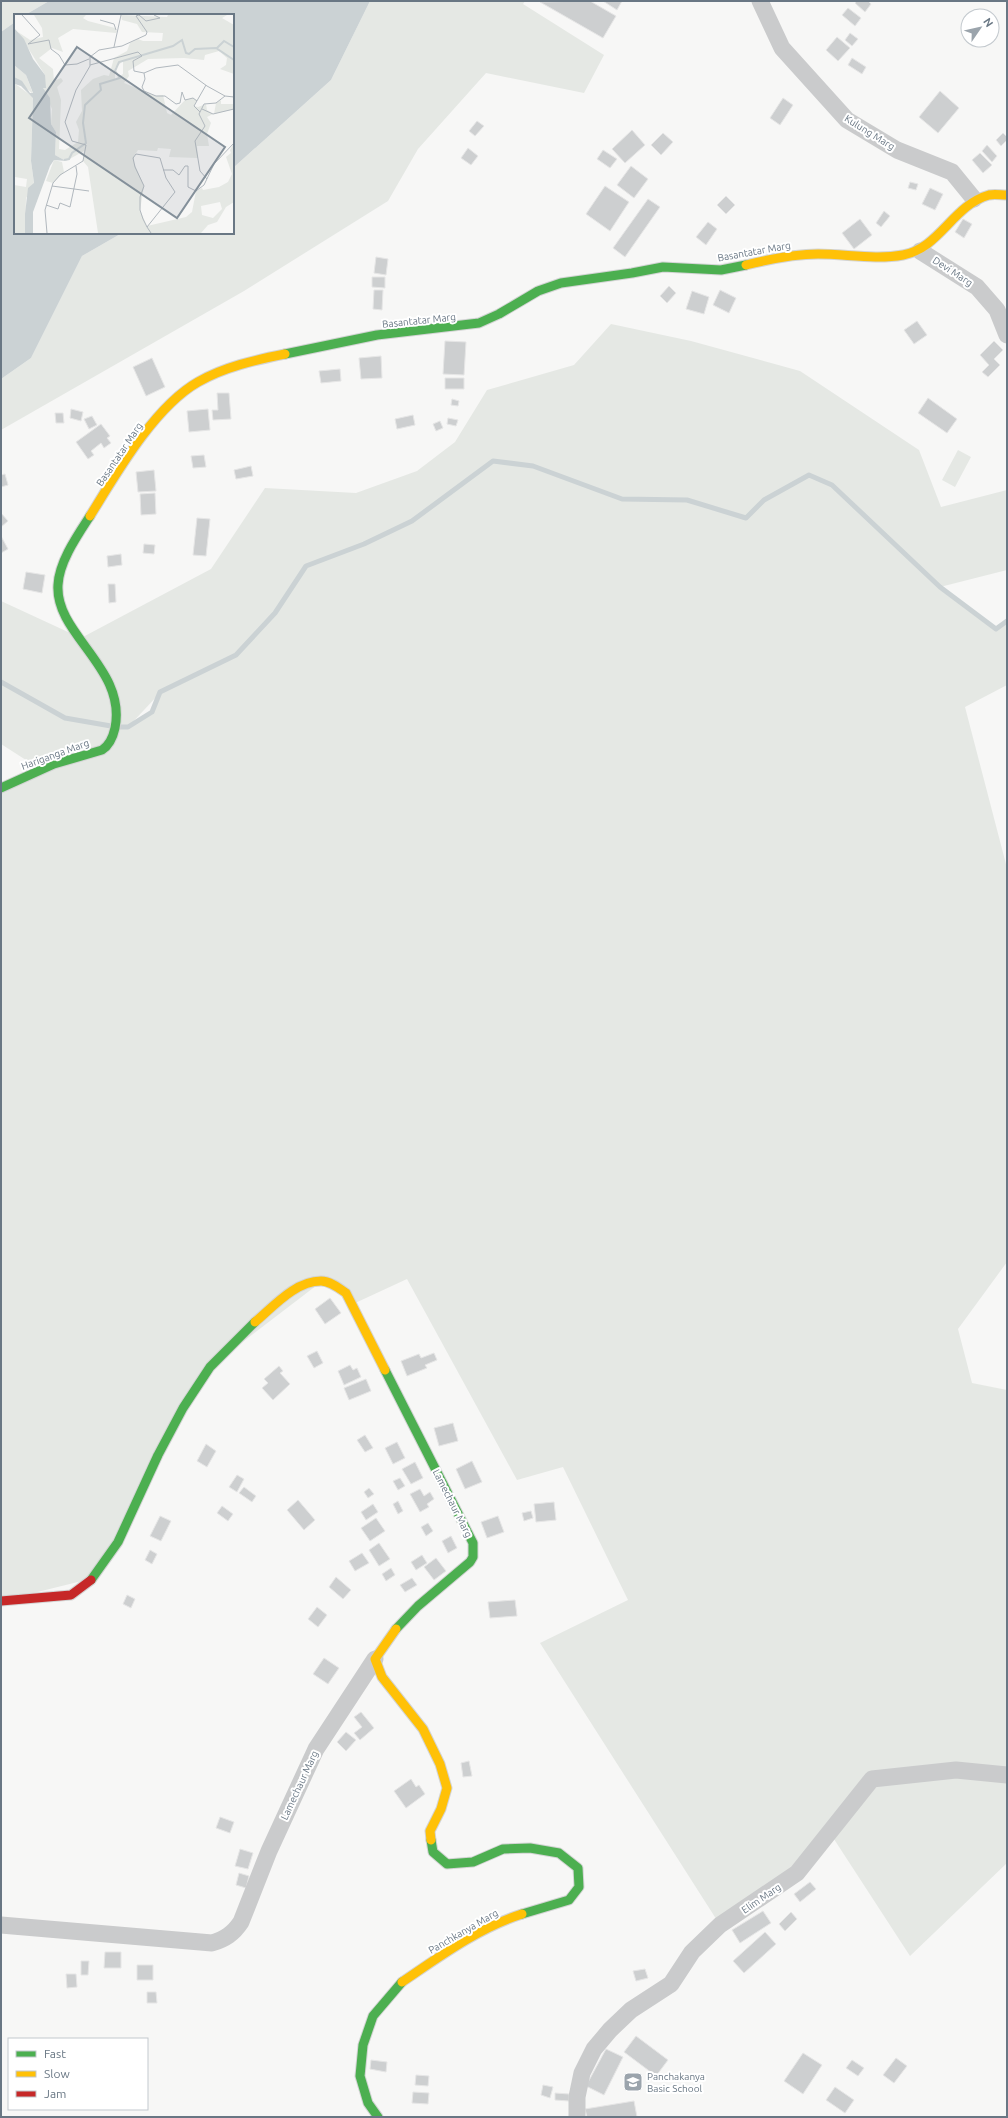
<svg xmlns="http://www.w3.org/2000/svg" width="1008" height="2118" font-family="Ubuntu,sans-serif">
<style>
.green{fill:#e5e8e4;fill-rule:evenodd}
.water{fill:#cbd2d4}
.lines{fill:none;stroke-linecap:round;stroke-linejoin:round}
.stream{stroke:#cbd2d4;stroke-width:5}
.building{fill:#cdcfd0;stroke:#e6e6e6}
.fast-casing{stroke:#d3d4d4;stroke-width:11}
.slow-casing{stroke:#d3d4d4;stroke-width:11}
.jam-casing{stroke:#d3d4d4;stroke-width:11}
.street{stroke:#cacbcc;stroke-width:17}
.fast{stroke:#4caf50;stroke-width:9}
.slow{stroke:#ffc107;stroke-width:9}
.jam{stroke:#c62828;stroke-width:9}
.labels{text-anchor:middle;stroke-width:4;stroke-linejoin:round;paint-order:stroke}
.street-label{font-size:10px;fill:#697784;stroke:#fff}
.poi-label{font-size:10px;fill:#697784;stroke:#fff;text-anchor:start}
.inset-river{fill:none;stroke:#cbd2d4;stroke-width:2}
.inset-road{fill:none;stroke:#b1b8be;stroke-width:1}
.view{fill:#84909a;fill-opacity:0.15;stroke:#84909a;stroke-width:2}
.inset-edge{fill:none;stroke:#697784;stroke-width:2}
</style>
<rect width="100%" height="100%" fill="#f7f7f6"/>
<path class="green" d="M1,1H49L25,15H15V22L1,32Z
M370,1H525L523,4L604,55L584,93L486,73L418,149L388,201L244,291L1,430V379L31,358L82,256L122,233H233V168L331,80Z
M611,324L691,341L800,371L919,450L941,507L1007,490V570L940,587L995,629L1007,621V685L965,707L1007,868V1262L958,1329L972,1383L1007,1390V1863L910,1956L830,1833L800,1869L720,1925L540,1643L628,1600L563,1467L517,1480L407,1279L353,1304L321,1282L210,1367L94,1578L1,1601V788L40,769L1,744V601L81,638L211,569L265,488L356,493L417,471L455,442L487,390L574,365ZM159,694L152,712L129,726Z
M958,450L971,457L955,487L942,480Z"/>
<path class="water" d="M49,1H370L331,80L233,168V15H25Z
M15,22V233H122L82,256L31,358L1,379V32Z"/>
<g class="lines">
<path class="stream" d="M1,682L65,718L111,726
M121,727H128L152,712L160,692L236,655L275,613L306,566L364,544L412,521L493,461L533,466L622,499L687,500L746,518L764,500L809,475L832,485L940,587L996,629L1007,621"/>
</g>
<path class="building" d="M590,1L616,16L603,38L540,2Z
M603,1H622L617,10Z
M857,1H868L871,4L865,12L855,3Z
M848,8L861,18L855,26L842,15Z
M850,33L858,39L852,46L845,40Z
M837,37L850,48L838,61L826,50Z
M852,58L866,67L862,74L848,65Z
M940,91L959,108L938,133L919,117Z
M783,98L793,105L780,125L770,118Z
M477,121L484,126L475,136L469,131Z
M632,130L645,145L625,163L612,149Z
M663,133L673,142L661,155L651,145Z
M1003,133L1007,137V140L1001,146L996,140Z
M987,145L997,156L992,162L982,151Z
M468,148L478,156L471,165L461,158Z
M603,150L617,159L610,168L597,159Z
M980,153L992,165L983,173L972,160Z
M631,166L648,179L634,198L617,185Z
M910,182L918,184L916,190L908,188Z
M605,186L629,202L610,231L586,214Z
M930,188L943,194L935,210L922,204Z
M726,196L735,205L726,214L717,205Z
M648,199L660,207L625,257L613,248Z
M884,211L890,216L881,227L876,223Z
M860,219L872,235L854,249L842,233Z
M963,219L972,224L964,238L955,232Z
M708,222L717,229L706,245L696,237Z
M376,257L388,259L386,275L374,273Z
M372,277H385V288L372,287Z
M669,286L676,293L667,303L660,296Z
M374,290H383L382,310L373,309Z
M720,290L736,298L729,313L713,305Z
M692,291L709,297L704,314L686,309Z
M917,321L927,335L914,344L904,330Z
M445,341L466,342L464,375L443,374Z
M994,341L1003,350L994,359L1000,365L988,377L982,372L989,365L980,355Z
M381,356L382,378L361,379L359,358Z
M152,358L165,387L146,396L133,367Z
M340,369L341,381L321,383L319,371Z
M445,378H464V389H445Z
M217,393H229L231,419L213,420L212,410H218Z
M928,398L957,419L947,433L918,413Z
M452,399L459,401L458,406L451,405Z
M71,409L83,412L81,421L70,418Z
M208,409L210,430L189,432L187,411Z
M55,413H63L64,423H56Z
M413,415L415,425L397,429L395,419Z
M92,416L97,425L89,429L84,419Z
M448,418L458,420L456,426L447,424Z
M440,421L443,428L436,431L433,424Z
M101,424L110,436L107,438L111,443L104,448L101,443L91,451L94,455L88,459L76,442Z
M204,455L206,467L193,468L191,456Z
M251,466L253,476L236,479L234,470Z
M154,470L156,491L138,492L136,472Z
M5,474L8,485L1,487V475Z
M155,493L156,514L141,515L140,494Z
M1,513L8,521L1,527Z
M197,518L210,519L206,556L193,555Z
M1,536L8,549L1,553Z
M144,544L155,545L154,554L143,553Z
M121,554L122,565L108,567L107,556Z
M26,572L45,575L42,593L23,589Z
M108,584H115L116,602L109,603Z
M330,1298L341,1313L325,1324L315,1309Z
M317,1351L323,1363L314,1368L307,1356Z
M434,1353L437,1360L425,1365L427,1368L407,1376L401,1361L419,1354L421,1358Z
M350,1365L353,1370L357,1368L361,1377L344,1385L338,1371Z
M279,1366L283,1371L280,1373L290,1384L273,1400L262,1388L268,1383L264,1379Z
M366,1379L371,1391L349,1400L344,1388Z
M453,1423L458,1441L439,1446L434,1428Z
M365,1435L373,1448L365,1452L357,1440Z
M397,1442L405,1458L393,1464L385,1448Z
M206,1444L216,1451L207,1467L197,1461Z
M472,1461L482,1482L465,1489L456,1469Z
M415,1462L423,1478L411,1484L402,1469Z
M237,1475L244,1479L237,1492L229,1487Z
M400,1478L405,1486L398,1490L393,1481Z
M244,1487L256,1496L252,1502L239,1493Z
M369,1488L374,1494L368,1498L364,1492Z
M420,1489L424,1496L430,1492L434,1499L427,1504L429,1507L420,1512L410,1494Z
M298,1500L315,1520L304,1530L287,1510Z
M398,1501L403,1511L398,1514L393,1504Z
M554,1502L556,1520L536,1522L534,1504Z
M373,1504L378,1512L366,1520L361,1512Z
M222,1506L233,1514L228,1521L217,1513Z
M531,1511L533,1518L524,1521L522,1513Z
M160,1516L171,1521L161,1541L150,1536Z
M498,1516L504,1532L487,1538L481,1522Z
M376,1518L385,1531L370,1541L361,1528Z
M428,1523L433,1531L426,1536L421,1527Z
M451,1536L457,1548L448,1553L442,1541Z
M379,1543L390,1559L379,1566L369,1550Z
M150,1550L157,1554L152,1564L145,1560Z
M362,1553L369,1563L355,1571L349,1561Z
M422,1555L427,1563L416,1570L411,1562Z
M436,1558L446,1571L434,1580L424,1567Z
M391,1568L395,1575L386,1581L382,1574Z
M336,1577L351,1590L343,1599L329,1587Z
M412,1578L417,1585L405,1592L400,1585Z
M127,1595L135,1599L131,1608L123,1604Z
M515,1600L517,1616L490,1618L488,1602Z
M317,1607L327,1615L318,1627L308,1619Z
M324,1658L339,1668L328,1684L313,1674Z
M361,1712L374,1728L360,1740L354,1733L362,1727L354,1717Z
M346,1732L356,1740L346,1751L337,1742Z
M469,1761L472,1776L463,1777L461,1763Z
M411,1779L416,1787L419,1785L425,1794L406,1808L394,1791Z
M220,1817L234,1822L230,1833L216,1828Z
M240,1849L253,1853L248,1869L235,1866Z
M239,1873L249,1876L246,1888L236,1885Z
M810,1882L816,1889L800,1902L794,1894Z
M763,1911L771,1923L740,1943L732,1930Z
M791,1912L797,1919L785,1931L779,1924Z
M765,1932L776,1944L744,1973L733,1961Z
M105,1952H121V1968H104Z
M81,1961H89L88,1975H81Z
M137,1965H153V1980H137Z
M645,1969L648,1978L636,1981L633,1971Z
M66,1974H76L77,1987L67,1988Z
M147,1992H156L157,2003H147Z
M636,2036L668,2060L656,2076L624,2052Z
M606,2049L623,2057L604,2095L586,2086Z
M803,2053L822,2065L803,2094L784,2081Z
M896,2058L907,2066L894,2083L883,2075Z
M371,2060L387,2062L386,2072L370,2069Z
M852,2060L864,2068L858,2076L846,2068Z
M416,2075L429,2076L428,2086L415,2085Z
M543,2085L553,2087L550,2098L541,2095Z
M835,2087L854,2100L845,2113L826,2100Z
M413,2092L429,2093L428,2104L412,2103Z
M555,2093L569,2094V2101L555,2100Z
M634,2101L637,2117H587L585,2109Z"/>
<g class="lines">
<defs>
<path id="fast" d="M285,354L377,335L479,323L499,314L538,291L561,283L632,273L663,267L721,270L746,265
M1,788L54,764L102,750C110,745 113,737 115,728C127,668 55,635 58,585C59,562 77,536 90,516
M385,1370L473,1543V1557L470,1562L418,1606L396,1629
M91,1580L118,1542L158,1455L183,1408L210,1367L255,1322
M431,1840L433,1852L447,1864L473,1862L503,1849L530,1848L559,1853L578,1868L579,1887L569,1900L522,1914
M378,2117L368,2103L360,2076L363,2045L373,2016L402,1982"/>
<path id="slow" d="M746,265C770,259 793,254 818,254C846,254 875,260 903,255C940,248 953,205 989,195C994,194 1001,195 1007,195
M90,516C116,474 154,407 198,382C224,367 255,360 285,354
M255,1322C273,1307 295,1281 321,1281C330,1281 339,1288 346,1293L385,1370
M396,1629L375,1659L382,1677L423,1729L440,1764L447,1788L441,1809L430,1831L431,1840
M402,1982C439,1957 478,1928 522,1914"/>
<path id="jam" d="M1,1601L71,1595L91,1580"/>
</defs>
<use href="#fast" class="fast-casing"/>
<use href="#slow" class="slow-casing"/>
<use href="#jam" class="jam-casing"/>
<path class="street" d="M760,1L782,48L847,120L897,150L952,172L974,199
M920,251L977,287L997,310L1007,335
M1,1925L212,1943C225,1939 233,1934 241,1922L269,1851L316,1749L375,1659
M577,2117V2097L582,2073L594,2049L610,2030L631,2010L671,1984L692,1952L720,1925L797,1873L872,1779L956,1770L1007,1775"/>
<use href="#fast" class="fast"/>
<use href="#slow" class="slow"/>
<use href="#jam" class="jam"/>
</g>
<defs>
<symbol id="school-square" viewBox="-11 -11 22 22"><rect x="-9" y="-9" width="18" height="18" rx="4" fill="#9ba4ac" stroke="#fff"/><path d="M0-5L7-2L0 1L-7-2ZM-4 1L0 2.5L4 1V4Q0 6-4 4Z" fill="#fff"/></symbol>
</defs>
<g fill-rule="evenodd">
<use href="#school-square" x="622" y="2071" width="22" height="22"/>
</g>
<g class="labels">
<g class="street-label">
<text transform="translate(870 132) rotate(32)" y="4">Kulung Marg</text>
<text transform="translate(754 251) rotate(-10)" y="4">Basantatar Marg</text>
<text transform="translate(953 271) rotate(33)" y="4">Devi Marg</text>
<text transform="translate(419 320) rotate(-6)" y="4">Basantatar Marg</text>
<text transform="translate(119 454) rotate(-56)" y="4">Basantatar Marg</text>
<text transform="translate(55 754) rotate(-20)" y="4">Hariganga Marg</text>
<text transform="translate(453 1503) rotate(63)" y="4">Lamechaur Marg</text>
<text transform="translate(299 1785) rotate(-65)" y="4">Lamechaur Marg</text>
<text transform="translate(761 1898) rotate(-34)" y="4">Elim Marg</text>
<text transform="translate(463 1931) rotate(-30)" y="4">Panchkanya Marg</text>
</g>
<g class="poi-label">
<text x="647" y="2080">Panchakanya<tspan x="647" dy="12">Basic School</tspan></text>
</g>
</g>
<g transform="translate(14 14)">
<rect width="220" height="220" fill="#f7f7f6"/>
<path d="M20,1H72L69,4L74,7L101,14L103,17L102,19L59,15L44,24L49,38L38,34L25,44L39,55L40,67L47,64L49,67L43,73L47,86L45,135L51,136L64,128L65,116L62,108L68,97L67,76L79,65L90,61L95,62L100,44L113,37L116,29L124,25L129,27H148L149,19L128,18L123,10L108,6L107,1L153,3L154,1H213L208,4L220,11V60L206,55L212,51L213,44L205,37L191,41L190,46L170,44L134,45L114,57L115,62L110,69L142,82L149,81L153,99L157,101L171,86L179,84L183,86L180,92L184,93L192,90L193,96L199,100L193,103L197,109L193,120L195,132H183L184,144L155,143L157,135L144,134L143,137L124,136L120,142V149L130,172L126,196L133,212L172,203L178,198L182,177L188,174L189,176L205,173L214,168L218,160L212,143L217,139L216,136L220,129V188L212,193L203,208L194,211L187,219H84L74,153L69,147L70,137L52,147L41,141L42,118L37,110L38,95L29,74L31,61L4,18L16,26L29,23L28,14ZM109,47V60L101,65V54ZM206,188L208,195L199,204L188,201L187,192ZM0,51L12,61L19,80L0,63ZM0,69L19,83L17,147L20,170L12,184L11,219H0V171L12,173L13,165L1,163L0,166ZM207,86V90H220V95L200,100L202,89ZM40,146L48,148L50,158L39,169L32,167Z" fill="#e5e8e4" fill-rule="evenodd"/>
<path d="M0,14L10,25L19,45L31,61L32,74H29L36,84L37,110L42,118L41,141L52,147L40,146L36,152L19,198V219H11V200L14,174L20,169L17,147L19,84L7,72L1,70L0,63L8,67L16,79H19L12,61L0,51Z" fill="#cbd2d4"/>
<path class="inset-river" d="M203,34L210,27L220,33M50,146L55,145L58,139L72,129L69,109L71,91L87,76L86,70L106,64L101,57L105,48L159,32L168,26L172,39L175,40L181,35L202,34L220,46"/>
<path class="inset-road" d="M8,1L26,21L14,30L35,26L37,35L45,41L51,51L63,50L75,45M86,6L100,10L102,16M100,33L107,1M76,51L124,38L128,42L119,47L120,57L130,59L142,54L164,51L193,72L211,82L220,83M130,59L131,65L128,73L130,77L142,82H151L162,90L166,89L168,78L171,86L179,84L183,87M188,95L199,100L220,95M186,98L180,92L192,71M149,156H159L165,161L171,152H174V173L182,177L190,171L200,150L220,129M193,165L186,157L181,127L191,112L185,100L190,90L202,89L211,82M38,172L75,177M32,191L44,195L46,189L56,193L63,160L62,152M133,213L161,178L152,164L146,144L122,140L119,144L121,153L130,172L126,183V196L129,205L133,213L137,219M33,219L31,196L39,169L46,161L69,147L72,131L58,127L51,108L62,76L76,52V43L85,36L108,32L132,21L133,18L122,2L125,1L132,7L146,4L140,1"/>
<path class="view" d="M63,33L211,133L163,204L15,104Z"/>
<rect width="220" height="220" class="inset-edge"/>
</g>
<rect width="1008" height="2118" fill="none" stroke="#697784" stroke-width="4"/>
<rect x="8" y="2038" width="140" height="72" fill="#ffffff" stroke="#c3c9ce"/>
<rect x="16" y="2051" width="20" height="6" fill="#4caf50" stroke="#c3c9ce"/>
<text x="44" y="2058" font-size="12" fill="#697784">Fast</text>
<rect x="16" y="2071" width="20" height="6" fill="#ffc107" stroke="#c3c9ce"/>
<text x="44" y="2078" font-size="12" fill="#697784">Slow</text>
<rect x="16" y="2091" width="20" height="6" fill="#c62828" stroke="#c3c9ce"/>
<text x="44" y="2098" font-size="12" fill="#697784">Jam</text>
<g transform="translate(980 28) rotate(56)"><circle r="19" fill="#ffffff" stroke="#c3c9ce"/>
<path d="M0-3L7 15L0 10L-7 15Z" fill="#9ba4ac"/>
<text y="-6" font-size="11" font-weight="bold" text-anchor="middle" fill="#697784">N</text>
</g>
</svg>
